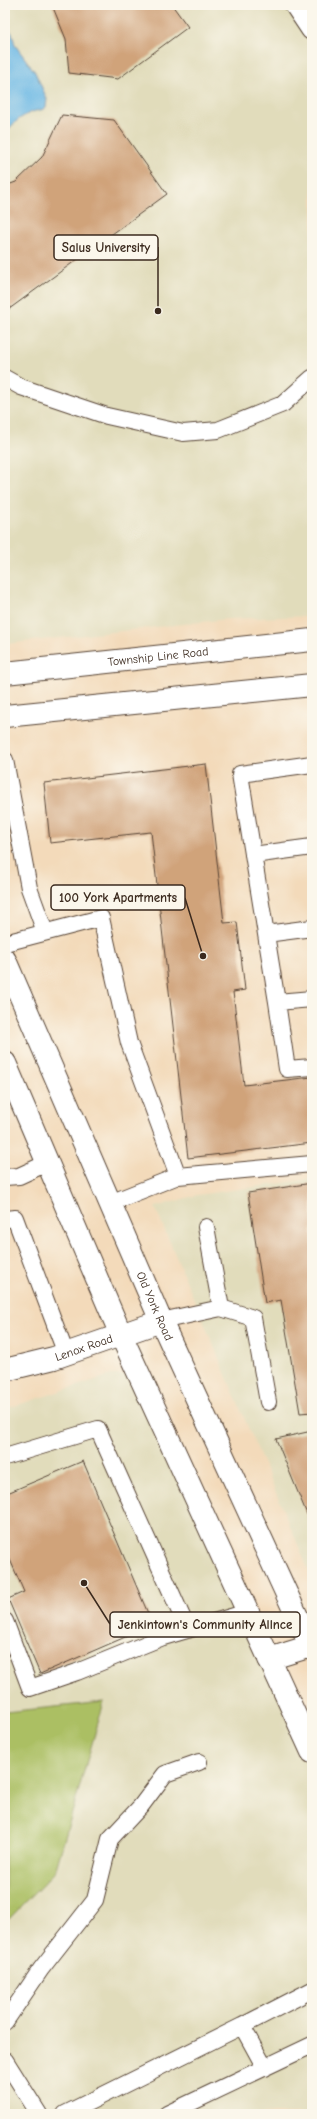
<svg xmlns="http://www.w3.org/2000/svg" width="317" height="2119" font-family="'Comic Neue',sans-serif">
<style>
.built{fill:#e1dcbb}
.green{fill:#abbf63;stroke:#737440}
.water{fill:#6bb8e5;stroke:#537182}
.building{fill:#d0a37a}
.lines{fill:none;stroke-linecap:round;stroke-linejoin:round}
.service-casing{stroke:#574435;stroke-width:18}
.minor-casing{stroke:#574435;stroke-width:24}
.primary-casing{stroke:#574435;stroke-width:24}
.trunk-casing{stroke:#574435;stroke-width:24}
.service{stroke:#fff;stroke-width:16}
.minor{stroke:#fff;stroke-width:22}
.primary{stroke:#fff;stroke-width:22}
.trunk{stroke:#fff;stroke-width:22}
.labels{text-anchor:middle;stroke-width:4;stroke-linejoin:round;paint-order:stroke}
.street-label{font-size:12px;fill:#3b2a1e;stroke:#fbf7ec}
.leader{fill:none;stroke:#3b2a1e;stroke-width:1.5}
.callout-dot{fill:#3b2a1e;stroke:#fbf7ec;stroke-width:1.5}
.callout{fill:#fbf7ec;stroke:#3b2a1e;stroke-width:1.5}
.callout-label{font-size:13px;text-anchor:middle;font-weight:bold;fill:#3b2a1e}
</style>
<rect width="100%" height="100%" fill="#fbf7ec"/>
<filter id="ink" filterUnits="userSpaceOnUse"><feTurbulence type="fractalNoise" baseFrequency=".025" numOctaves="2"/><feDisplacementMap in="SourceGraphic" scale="8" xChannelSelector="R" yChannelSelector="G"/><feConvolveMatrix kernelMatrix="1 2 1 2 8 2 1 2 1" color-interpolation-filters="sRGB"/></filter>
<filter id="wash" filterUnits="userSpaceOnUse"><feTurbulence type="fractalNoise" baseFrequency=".012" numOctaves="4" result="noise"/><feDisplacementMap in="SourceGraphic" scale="16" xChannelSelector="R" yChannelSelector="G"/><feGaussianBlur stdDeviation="0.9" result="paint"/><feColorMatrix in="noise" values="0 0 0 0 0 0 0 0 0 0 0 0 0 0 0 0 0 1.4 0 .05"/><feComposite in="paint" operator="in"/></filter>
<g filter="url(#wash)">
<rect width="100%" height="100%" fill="#f3daba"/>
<path class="built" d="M5,5H312V616L228,619L5,644Z
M312,1179V1578L155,1207L197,1195Z
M111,1375H139L312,1748V2114H5V1923L55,1872L104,1702L5,1712V1409Z"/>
<path class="green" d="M104,1702L55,1872L5,1923V1712Z"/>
<path class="water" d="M5,25L12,33L15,45L35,72L47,99L46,107C42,111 37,110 32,112C20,117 11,124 5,135Z"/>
<g id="blocks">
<path class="building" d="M52,5H172L188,27L118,79L69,73L66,39Z
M62,115L114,120L167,194L5,312V186L16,182L42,157Z
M206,764L224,923L237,922L245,990L233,992L244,1085L312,1077V1143L188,1158L151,832L50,843L44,783Z
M312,1183V1412L300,1413L281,1300L265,1303L248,1193Z
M312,1431V1524H311L276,1439Z
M83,1461L153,1625L40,1674L8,1599L24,1592L5,1548V1494Z"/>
</g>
</g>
<g filter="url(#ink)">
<use href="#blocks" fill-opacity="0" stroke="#574435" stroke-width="1"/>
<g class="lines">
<defs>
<path id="service" d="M5,378L21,387L107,416L183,433L218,430L283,404L312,378
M5,760L29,888L45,932
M253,855L312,847
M266,934L312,928
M5,943L101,918L129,1043L178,1176L110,1203
M312,999L277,1002L287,1069L312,1067
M277,1002L240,774L312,764
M178,1176L312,1164
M5,1177L19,1176L47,1163
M5,1219L15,1218L66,1354
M206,1227L221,1308
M161,1321L221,1308L253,1318L268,1402
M5,1457L98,1429L188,1630
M5,1621L30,1688L77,1672L163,1637L248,1612
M5,2022L41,1969L95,1900L110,1839L141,1806L165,1774L199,1762
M5,2060L39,2114
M265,2068L242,2026L312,1990
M65,2114L242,2026
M167,2114L312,2045"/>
<g id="minor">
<path d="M296,5L312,29"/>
<path id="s1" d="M5,1370L54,1358L161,1321"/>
</g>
<g id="primary">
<path id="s2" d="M5,673L312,640"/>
<path d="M5,716L312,685"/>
</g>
<g id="trunk">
<path id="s3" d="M5,960L161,1321L312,1649"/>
<path d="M5,1063L121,1335L312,1752"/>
<path d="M269,1659L311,1646"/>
</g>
</defs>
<use href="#service" class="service-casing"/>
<use href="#minor" class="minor-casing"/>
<use href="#primary" class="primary-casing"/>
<use href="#trunk" class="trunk-casing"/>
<use href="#service" class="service"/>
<use href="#minor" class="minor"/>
<use href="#primary" class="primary"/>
<use href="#trunk" class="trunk"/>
</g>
</g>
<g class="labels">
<g class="street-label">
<text dy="4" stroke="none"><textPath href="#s2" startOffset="154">Township Line Road</textPath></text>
<text dy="4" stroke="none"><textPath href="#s3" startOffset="377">Old York Road</textPath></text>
<text dy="4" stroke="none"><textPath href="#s1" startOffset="82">Lenox Road</textPath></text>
</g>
</g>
<path class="leader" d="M158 311L158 247M203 956L185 898M84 1583L110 1624"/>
<g class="callout-dot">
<circle cx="158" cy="311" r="4"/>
<circle cx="203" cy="956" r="4"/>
<circle cx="84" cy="1583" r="4"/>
</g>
<g class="callout">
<rect x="54" y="235" width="104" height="25" rx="4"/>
<rect x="51" y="885" width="134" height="25" rx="4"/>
<rect x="110" y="1612" width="190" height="25" rx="4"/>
</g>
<g class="callout-label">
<text x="106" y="252">Salus University</text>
<text x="118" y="902">100 York Apartments</text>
<text x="205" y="1629">Jenkintown's Community Allnce</text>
</g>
<rect width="317" height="2119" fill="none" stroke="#fbf7ec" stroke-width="20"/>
</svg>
